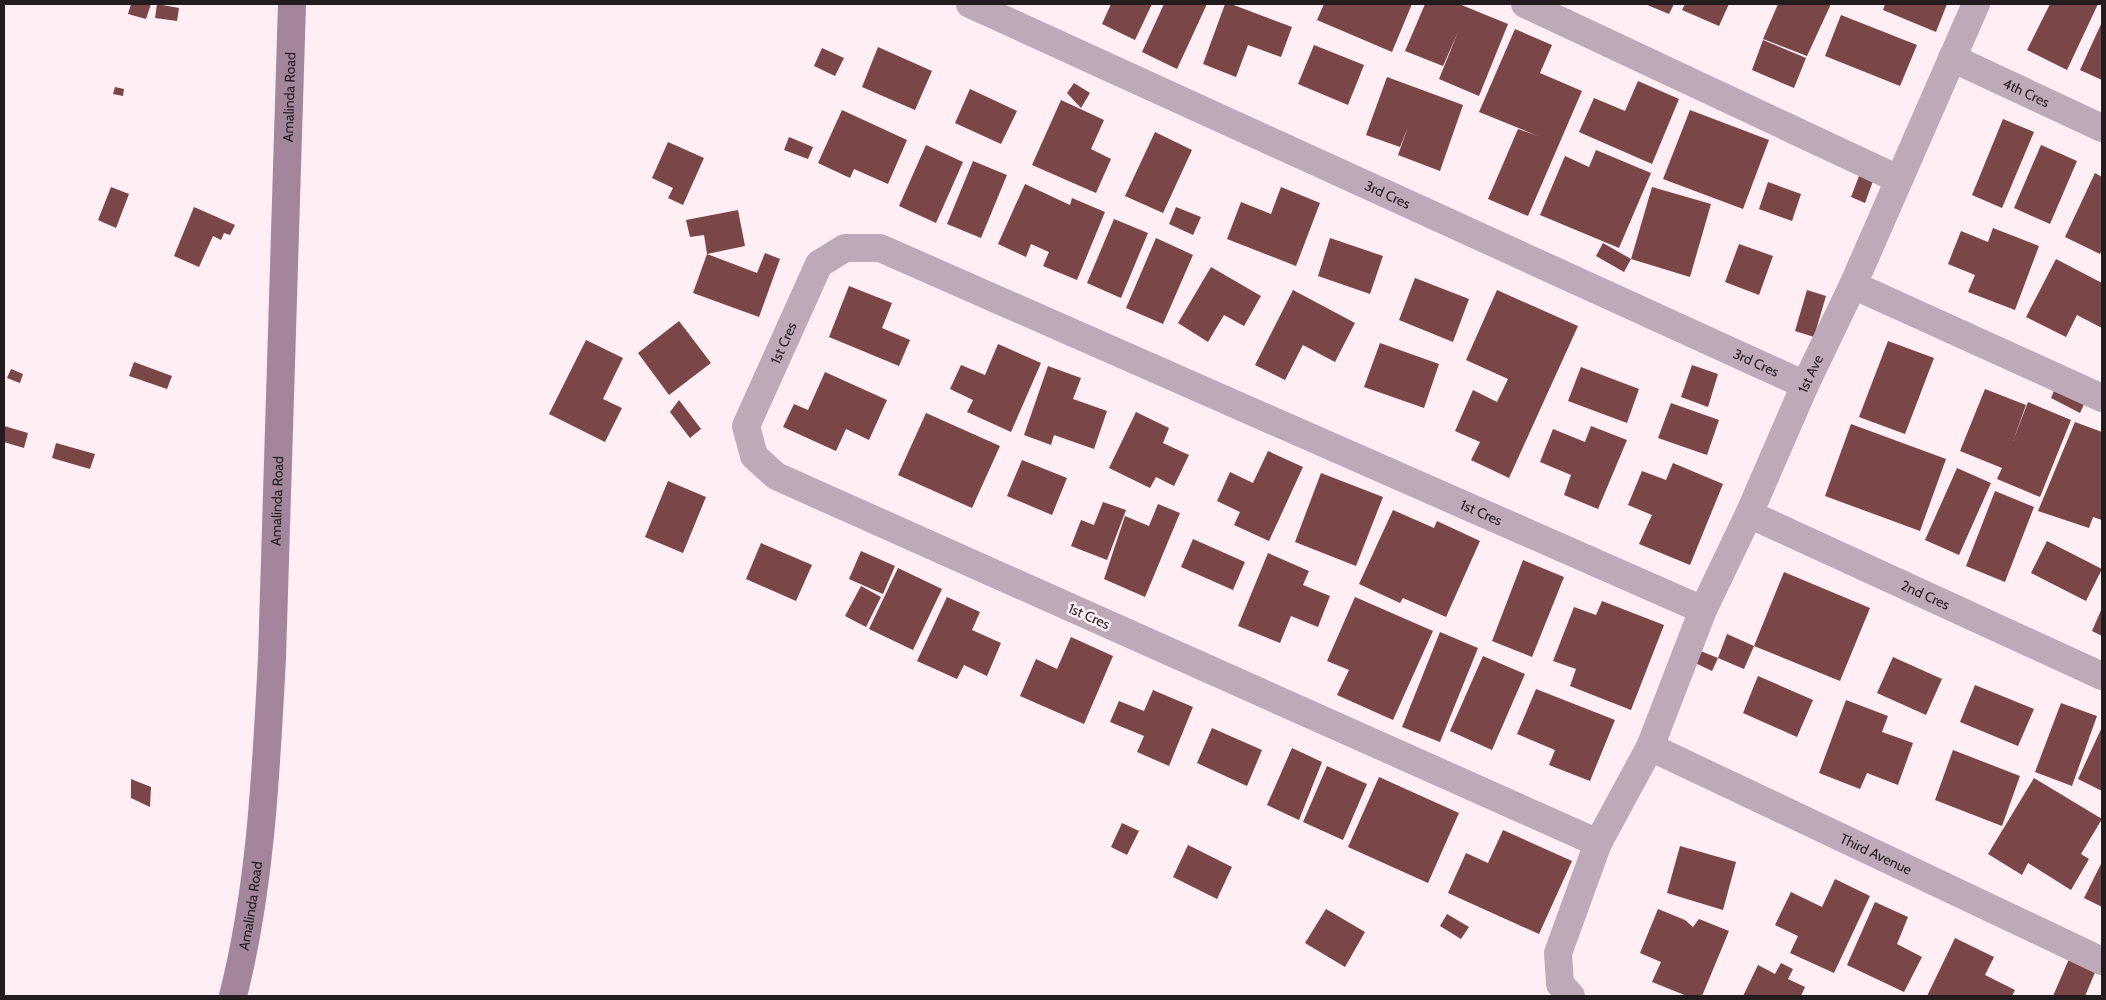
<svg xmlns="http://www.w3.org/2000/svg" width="2106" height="1000" font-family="Cabin,sans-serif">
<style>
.building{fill:#7b4648}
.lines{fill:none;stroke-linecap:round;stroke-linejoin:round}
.street{stroke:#bea9b9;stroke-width:28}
.secondary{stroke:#a3859c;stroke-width:28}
.labels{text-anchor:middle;stroke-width:5;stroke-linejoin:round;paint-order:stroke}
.street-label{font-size:14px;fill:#231c1e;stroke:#ffeef4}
</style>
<rect width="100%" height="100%" fill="#ffeef4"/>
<path class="building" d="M131,4H151L146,19L128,14Z
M157,4L179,8L177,21L155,18Z
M1111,4H1152L1135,40L1102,24Z
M1164,4H1207L1177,69L1142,52Z
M1225,4H1231L1292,27L1281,57L1248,45L1236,77L1203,64Z
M1324,4H1412L1392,52L1317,20Z
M1425,4H1459L1508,24L1479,96L1439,79L1458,32L1443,66L1405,51Z
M1645,4H1674L1669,14Z
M1685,4H1729L1719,26L1682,10Z
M1778,4H1831L1807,56L1763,39Z
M1885,4H1947L1936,32L1883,10Z
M2050,4H2098L2067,70L2027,50Z
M1841,15L1917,45L1900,86L1825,56Z
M2102,22V80L2080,70Z
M1515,29L1552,45L1540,73L1582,91L1528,216L1488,199L1518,129L1538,136L1479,112Z
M1763,40L1806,58L1794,88L1752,70Z
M1314,45L1364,65L1348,105L1298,84Z
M878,47L932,71L915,110L862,87Z
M822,48L844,58L835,76L814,66Z
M1387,77L1463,105L1440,171L1398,155L1408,127L1400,147L1366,135Z
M1638,81L1679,99L1652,164L1579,132L1594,98L1625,111Z
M1074,83L1090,93L1081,108L1067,93Z
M115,87L124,89L123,96L113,94Z
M970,89L1017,111L1001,144L955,123Z
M1061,100L1104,120L1091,149L1111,159L1096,193L1032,165Z
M842,110L907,140L888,184L854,169L850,178L818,163Z
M1690,110L1769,140L1743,209L1663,179Z
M2003,119L2034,132L2002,208L1972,195Z
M1155,132L1192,150L1163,213L1125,196Z
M789,137L813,147L808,159L784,150Z
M668,142L704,158L683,205L668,198L673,188L652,178Z
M926,145L963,162L936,223L899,206Z
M2041,145L2077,161L2050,224L2014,208Z
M1596,150L1651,173L1619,248L1540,215L1565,156L1589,167Z
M973,161L1007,175L981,238L947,224Z
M2095,173L2102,177V250L2100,254L2065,237Z
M1859,176L1873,181L1865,203L1851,197Z
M1768,182L1801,194L1792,221L1759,209Z
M1025,184L1070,205L1072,198L1105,212L1077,280L1043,266L1049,252L1031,244L1026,257L998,244Z
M111,187L129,194L116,228L98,220Z
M1281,187L1320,203L1296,266L1227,239L1241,202L1271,214Z
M1652,187L1711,204L1690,277L1631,259Z
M194,207L235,225L230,235L224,233L221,240L213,236L199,267L174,256Z
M1176,207L1201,217L1193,235L1169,224Z
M738,210L745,246L707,254L704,235L690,237L686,220Z
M1114,219L1148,233L1121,298L1087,283Z
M1993,228L2039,246L2015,310L1968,292L1975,275L1948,264L1961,231L1988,242Z
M1156,238L1193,255L1163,324L1126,308Z
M1330,238L1383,256L1370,294L1318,276Z
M1603,243L1631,259L1624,272L1596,256Z
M1739,244L1773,256L1759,295L1725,282Z
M765,253L780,259L759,317L693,293L707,254L757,273Z
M2056,259L2102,283V328L2077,315L2066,337L2026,317Z
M1211,267L1261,296L1244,326L1224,315L1208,342L1178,323Z
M1415,278L1469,299L1453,342L1399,320Z
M849,286L892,303L882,328L910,340L899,366L829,337Z
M1293,290L1355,323L1335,362L1303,345L1285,380L1255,365Z
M1497,290L1578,326L1509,478L1471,460L1480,442L1455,431L1473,390L1497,402L1508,379L1466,360Z
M1807,290L1826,296L1814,337L1795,331Z
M679,321L711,363L669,395L638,353Z
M586,340L623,358L603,399L622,408L605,442L549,414Z
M1888,341L1934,358L1905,434L1859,417Z
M1380,343L1439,364L1424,408L1364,387Z
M998,344L1041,363L1011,432L967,412L973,400L950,389L961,365L985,375Z
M134,362L172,376L167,389L129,376Z
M1692,365L1718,374L1708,407L1681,397Z
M1048,366L1081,378L1073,399L1107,411L1094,449L1054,435L1051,445L1024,435Z
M1581,367L1639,389L1627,423L1568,401Z
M11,369L23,374L20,383L7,378Z
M825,372L887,400L869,440L846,429L836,451L783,427L794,404L808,410Z
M2056,386L2086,400L2080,413L2051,398Z
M1985,389L2026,405L2013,441L2028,402L2071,420L2040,497L1997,479L2002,468L1960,451Z
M679,400L701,429L690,438L670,412Z
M1671,403L1719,420L1707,455L1658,438Z
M1136,412L1169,428L1163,443L1189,455L1174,486L1156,477L1150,488L1109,468Z
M926,413L1000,446L972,508L898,475Z
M2075,422L2102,432V520L2093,517L2089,528L2038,511Z
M1851,424L1946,459L1920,531L1825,496Z
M4,426L28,433L24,448L4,442Z
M1591,426L1627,440L1598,509L1564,495L1571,475L1540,462L1553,429L1585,442Z
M56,443L95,454L90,469L52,458Z
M1268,451L1303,467L1269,541L1234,525L1240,512L1217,501L1230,472L1253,483Z
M1022,460L1067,478L1052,515L1007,496Z
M1673,463L1723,484L1690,565L1639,544L1652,515L1628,505L1642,471L1666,480Z
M1957,468L1991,483L1959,555L1925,540Z
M1321,473L1383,497L1356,566L1295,542Z
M668,481L706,497L683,553L645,537Z
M1995,491L2034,507L2005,582L1966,566Z
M1103,502L1126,510L1107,560L1071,546L1081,520L1094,525Z
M1158,504L1180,513L1145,597L1104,579L1125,516L1149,526Z
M1393,510L1434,528L1437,521L1480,541L1446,617L1403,598L1400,603L1359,584Z
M1193,539L1245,562L1233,590L1181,567Z
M2047,541L2102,569L2086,601L2031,573Z
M761,543L812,565L796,601L746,579Z
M861,551L895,566L883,594L849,579Z
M1268,553L1309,571L1303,585L1330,596L1318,627L1291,616L1280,643L1238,626Z
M1523,560L1564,577L1532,657L1492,641Z
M898,568L942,589L913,650L869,629Z
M1784,572L1870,608L1840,681L1754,646Z
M861,586L881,597L866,627L845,616Z
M947,597L980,612L972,630L1001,643L987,676L964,665L957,679L917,661Z
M1355,597L1433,631L1393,720L1337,695L1349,670L1327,661Z
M1602,601L1664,625L1631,710L1570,686L1576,669L1553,661L1574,607L1596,615Z
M2102,608V636L2092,631Z
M1440,632L1478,648L1440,742L1402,727Z
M1727,634L1754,646L1744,669L1718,658L1712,671L1693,662L1698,650L1718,658Z
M1071,637L1113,656L1084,724L1020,696L1036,659L1057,669Z
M1483,656L1525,674L1492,750L1450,731Z
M1893,657L1942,679L1926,715L1877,693Z
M1758,676L1813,700L1797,737L1743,713Z
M1975,685L2034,709L2018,746L1960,722Z
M1536,689L1615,720L1590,781L1549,765L1555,750L1517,734Z
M1153,690L1193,707L1169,766L1137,752L1144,736L1110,722L1119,701L1144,711Z
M1846,700L1888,716L1882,732L1913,743L1898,785L1867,773L1860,789L1819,773Z
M2061,703L2097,716L2072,786L2035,772Z
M2102,727V791L2078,779Z
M1212,728L1262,750L1247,786L1197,763Z
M1292,748L1322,762L1299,820L1267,805Z
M1953,750L2020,776L2002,826L1935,800Z
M1327,766L1367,784L1343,840L1303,822Z
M1379,777L1459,813L1428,883L1348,847Z
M2034,778L2102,819L2081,854L2089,859L2071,890L2028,863L2022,875L1988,854Z
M131,779L151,787L150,807L131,798Z
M1122,823L1139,831L1127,855L1111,847Z
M1503,830L1572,861L1539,934L1448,893L1466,853L1488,863Z
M1188,845L1232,867L1217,899L1173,877Z
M1680,846L1736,862L1723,910L1667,893Z
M2102,862V907L2084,898Z
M1835,879L1870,896L1834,973L1790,953L1798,936L1775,925L1791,892L1822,907Z
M1875,902L1908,917L1897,944L1922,957L1904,992L1847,965Z
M1326,909L1365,932L1345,967L1305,943Z
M1658,909L1685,920L1693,927L1699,919L1729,931L1702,996H1687L1652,982L1661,962L1640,953Z
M1447,914L1469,927L1461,939L1440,926Z
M1955,938L1994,957L1985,975L2015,990L2012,996H1927Z
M2069,959L2096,970L2085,996H2053Z
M1781,963L1793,969L1788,979L1805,987L1801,996H1743L1758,965L1775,974Z"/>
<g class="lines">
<g class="street">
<path id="s1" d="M970,4L1805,385"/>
<path d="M1525,4L1898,179"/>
<path id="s2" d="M1952,58L2102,128"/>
<path d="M1853,285L2102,398"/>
<path id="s3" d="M1749,514L2102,676"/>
<path id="s4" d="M1650,747L2102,961"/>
<path id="s5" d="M1598,843L776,476L754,456L746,426L819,264L845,248H880L1703,610"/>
<path id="s6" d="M1571,996L1560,984L1558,953L1598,843L1650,747L1703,610L1749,514L1805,385L1853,285L1976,4"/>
</g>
<path class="secondary" id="s7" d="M233,996C261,886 266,771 272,658L292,4"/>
</g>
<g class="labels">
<g class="street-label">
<text dy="5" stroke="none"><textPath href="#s2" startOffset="82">4th Cres</textPath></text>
<text dy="5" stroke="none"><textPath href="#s7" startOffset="902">Amalinda Road</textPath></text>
<text dy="5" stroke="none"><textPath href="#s1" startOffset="459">3rd Cres</textPath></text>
<text dy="5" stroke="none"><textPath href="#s5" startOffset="1052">1st Cres</textPath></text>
<text dy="5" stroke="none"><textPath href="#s1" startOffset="864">3rd Cres</textPath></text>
<text dy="5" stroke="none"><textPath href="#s6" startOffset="680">1st Ave</textPath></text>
<text dy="5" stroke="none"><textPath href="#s7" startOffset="498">Amalinda Road</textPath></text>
<text dy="5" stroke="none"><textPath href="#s5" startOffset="1861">1st Cres</textPath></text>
<text dy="5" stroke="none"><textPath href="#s3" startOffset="194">2nd Cres</textPath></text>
<text transform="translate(1089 616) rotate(24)" y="5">1st Cres</text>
<text dy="5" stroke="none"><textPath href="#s4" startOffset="250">Third Avenue</textPath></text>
<text dy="5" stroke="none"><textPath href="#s7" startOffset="92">Amalinda Road</textPath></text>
</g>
</g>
<rect width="2106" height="1000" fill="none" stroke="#231c1e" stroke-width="10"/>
</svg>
